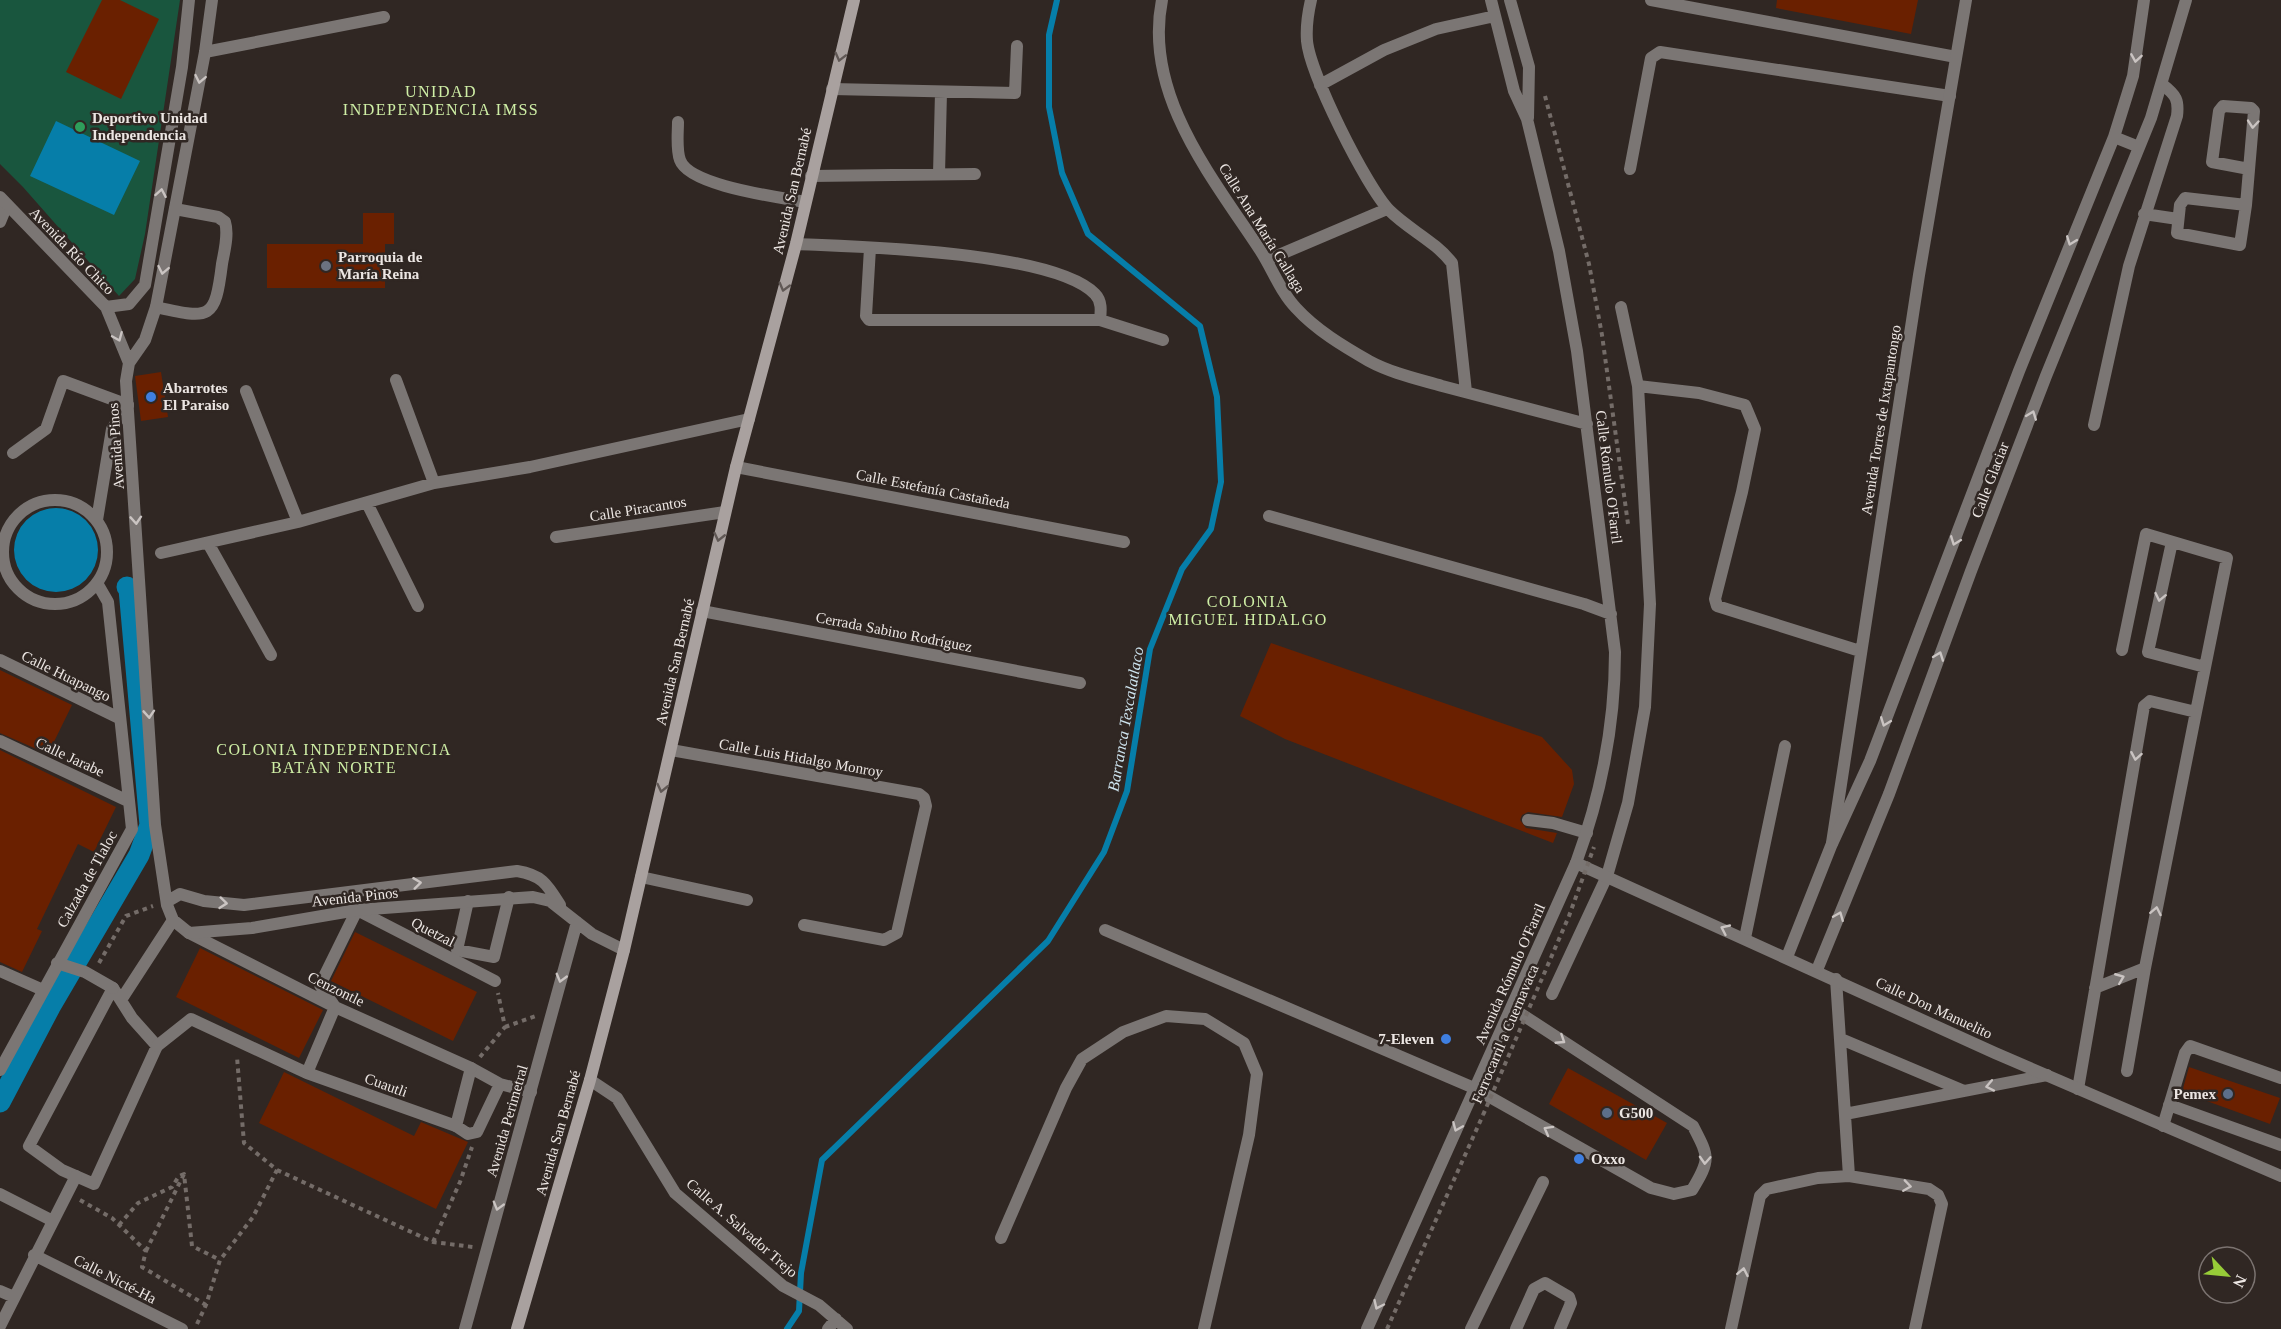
<svg xmlns="http://www.w3.org/2000/svg" width="2281" height="1329" font-family="'Times New Roman',serif">
<style>
.green{fill:#19563e}
.water{fill:#067ea9}
.lines{fill:none;stroke-linecap:round;stroke-linejoin:round}
.stream{stroke:#067ea9;stroke-width:6}
.canal{stroke:#067ea9;stroke-width:21}
.building{fill:#6a2000}
.path{stroke:#746c68;stroke-width:4;stroke-dasharray:4.5 4.5;stroke-linecap:butt}
.service{stroke:#7b7674;stroke-width:12}
.pedestrian{stroke:#7b7674;stroke-width:12}
.minor{stroke:#7b7674;stroke-width:12}
.tertiary{stroke:#7b7674;stroke-width:12}
.secondary{stroke:#a9a19f;stroke-width:12}
.path-bridge{stroke:#746c68;stroke-width:4;stroke-dasharray:4.5 4.5;stroke-linecap:butt}
.oneway{stroke:#605855}
.oneway2{stroke:#cac4c2}
.leisure-dot{fill:#2e9e5b;stroke:#302723;stroke-width:2}
.worship-dot{fill:#6b7280;stroke:#302723;stroke-width:2}
.shop-dot{fill:#3f7fe0;stroke:#302723;stroke-width:2}
.service-dot{fill:#5c6f8a;stroke:#302723;stroke-width:2}
.labels{text-anchor:middle;stroke-width:5;stroke-linejoin:round;paint-order:stroke}
.poi-label{font-size:15px;font-weight:bold;fill:#ece6e3;stroke:#302723;text-anchor:start}
.street-label{font-size:15px;fill:#ece6e3;stroke:#302723}
.neighbourhood-label{font-size:16px;letter-spacing:1.5px;fill:#cfefa6;stroke:#302723}
.water-label{font-size:16px;font-style:italic;fill:#cee4ef;stroke:#302723}
</style>
<rect width="100%" height="100%" fill="#302723"/>
<path class="green" d="M0,0H180L145,234L135,279L119,296L23,187L0,164Z"/>
<path class="water" d="M56,121L140,161L114,215L30,176Z
M14 550a42 42 0 1 1 84 0a42 42 0 1 1-84 0Z"/>
<g class="lines">
<path class="stream" d="M787,1329L799,1311L801,1273L822,1160L1048,941L1104,852L1127,791L1150,649L1182,569L1211,529L1221,482L1217,397L1200,326L1088,234L1062,173L1049,107V35L1057,0"/>
<path class="canal" d="M0,1102L50,1007L139,855L150,825L129,589L127,587"/>
</g>
<path class="building" d="M102,0H120L159,19L121,99L66,72Z
M1777,0H1918L1911,34L1776,8Z
M363,213H394V244H385V288H267V244H363Z
M161,372L168,417L141,421L135,376Z
M1271,643L1542,737L1572,770L1574,784L1562,817L1528,812L1522,815L1520,820L1526,828L1557,833L1553,843L1285,739L1240,716Z
M0,670L72,705L48,754L0,733Z
M0,750L116,807L94,852L78,844L37,929L42,931L22,972L0,962Z
M355,932L477,992L453,1041L331,981Z
M200,948L323,1010L299,1058L176,997Z
M2189,1067L2280,1098L2270,1124L2182,1092Z
M1568,1068L1667,1123L1646,1160L1549,1104Z
M284,1072L414,1136L421,1122L468,1142L436,1209L259,1123Z"/>
<g class="lines">
<path class="path" d="M1545,96L1589,264L1602,335L1628,524
M99,963L126,916L153,906
M505,1027L536,1016
M480,1057L505,1027L498,993
M277,1170L433,1242L473,1247
M80,1200L112,1218L146,1251L142,1267L206,1305
M119,1225L138,1203L172,1187L179,1176L184,1174L192,1246L220,1260
M433,1242L460,1182L472,1147
M146,1251L184,1174
M197,1324L206,1305L220,1260L253,1217L277,1170L244,1143L237,1057
M1387,1329L1483,1115"/>
<path class="service" d="M1651,0L1956,57
M678,122C678,133 676,149 680,160C689,186 779,197 805,202
M1630,169L1651,58L1660,52L1950,96
M2185,198L2246,205L2240,245L2177,233L2180,205Z
M2246,205L2254,111L2251,108L2223,106L2219,111L2212,162L2249,169
M2144,214L2178,219
M156,307C210,319 215,321 222,264C224,252 229,235 225,222L218,217L175,209
M2094,425L2129,266L2177,116C2179,100 2176,95 2163,85
M13,453L46,429L63,381L128,405
M2172,542L2148,652L2205,667
M2122,650L2146,534L2227,558L2196,712
M1528,820L1553,823L1587,833
M641,877L747,900
M468,901L457,950L494,957L509,897
M1836,979L1849,1176
M113,988L132,1018L157,1046L94,1184L62,1170L29,1146Z
M2095,988L2145,968
M121,1000L173,920
M1841,1039L1964,1091
M500,1084L477,1132L468,1134L456,1126L471,1068L500,1084L531,1092
M1474,1088L1651,1188L1674,1194L1692,1190C1711,1159 1709,1157 1693,1126L1512,1008
M2078,1089L2144,706L2150,701L2196,712L2145,968L2127,1071
M2169,1105L2281,1145
M1845,1114L2047,1075
M2163,1126L2185,1053L2190,1046L2281,1078
M1001,1238L1066,1088L1082,1059L1123,1032L1166,1016L1205,1019L1244,1043L1257,1074L1249,1135L1204,1329
M1471,1329L1543,1182
M1516,1329L1534,1289L1545,1283L1569,1297L1571,1303L1560,1329
M1731,1329L1760,1196L1767,1189L1818,1178L1849,1176L1929,1189L1938,1195L1942,1204L1915,1329"/>
<path class="pedestrian" d="M0,222L7,205
M3 552a52 52 0 1 1 104 0a52 52 0 1 1-104 0Z
M97,520L112,429L128,405
M0,660L119,718
M0,741L128,801
M189,933L335,1007L471,1068
M57,963L85,972L113,988
M0,971L43,990
M157,1046L191,1019L307,1073L335,1007L320,985L357,910L495,981
M0,1070L132,829L108,602L97,583
M307,1073L456,1126
M0,1194L53,1221
M34,1255L182,1329
M0,1291L14,1297
M0,1326L76,1176"/>
<path class="minor" d="M212,0L205,52L156,307L145,340L129,363L126,381L155,825L167,905L173,920L189,933L252,928L357,910L533,897L550,901L592,934L624,950
M1162,0C1143,94 1212,177 1260,250C1272,268 1281,293 1296,308C1316,330 1343,346 1369,361C1391,373 1418,379 1442,386C1490,399 1539,411 1587,424
M1311,0C1308,13 1306,28 1307,41C1310,74 1366,186 1389,210C1409,230 1435,241 1452,263L1466,392
M1491,0L1514,91L1527,119L1559,251L1577,351L1615,652C1615,725 1601,795 1576,863
M1510,0L1529,67L1528,118
M205,52L384,17
M1320,85L1384,50L1436,29L1495,16
M832,89L1015,93L1017,46
M939,174L941,92
M811,176L975,174
M0,197L106,307L129,363
M796,244C859,247 1053,251 1095,294C1102,301 1101,311 1100,320
M870,248L866,316L869,320H1100L1163,340
M1267,260L1387,209
M106,307L129,304L145,285L182,67L189,0
M396,380L434,483
M1638,386L1699,393L1745,405L1755,429L1742,492L1715,599L1717,606L1860,651
M246,391L298,522
M736,467L1124,542
M367,503L418,606
M1269,516L1584,604L1611,614
M556,537L725,512
M208,543L271,655
M161,553L298,522L434,483L530,467L749,419
M702,611L1080,683
M671,750L919,794L924,798L926,806L897,933L884,940L804,925
M1832,843L1919,275L1966,0
M168,901L180,894L204,901L244,905L517,871C542,875 547,884 560,905
M1105,930L1474,1088
M1745,938L1785,746
M1552,994L1607,876L1628,803L1645,707L1650,604L1638,386L1621,307
M590,1080L617,1098L675,1193L783,1286L819,1305L847,1329
M465,1329L577,922
M828,1329L836,1319"/>
<path class="tertiary" d="M2114,137L2139,147
M1787,957L1831,846L1870,761L2019,371L2114,137L2133,76L2144,0
M1817,970L1889,794L1971,571L2046,376L2151,118L2186,0
M1367,1329L1576,863L1995,1053L2281,1176"/>
<path class="secondary" d="M517,1329L590,1080L624,950L736,467L796,244L854,0"/>
<path class="path-bridge" d="M1483,1115L1569,916L1594,847"/>
</g>
<defs><path id="oneway-chevron" d="M-2-3.5L2.5 0L-2 3.5" fill="none" stroke-width="1.6" stroke-linecap="round" stroke-linejoin="round" transform="scale(1.5)"/></defs>
<g class="oneway">
<use href="#oneway-chevron" transform="translate(840 57) rotate(104)"/>
<use href="#oneway-chevron" transform="translate(784 287) rotate(105)"/>
<use href="#oneway-chevron" transform="translate(719 537) rotate(103)"/>
<use href="#oneway-chevron" transform="translate(662 788) rotate(103)"/>
</g>
<g class="oneway2">
<use href="#oneway-chevron" transform="translate(2136 58) rotate(99)"/>
<use href="#oneway-chevron" transform="translate(200 79) rotate(101)"/>
<use href="#oneway-chevron" transform="translate(2253 124) rotate(95)"/>
<use href="#oneway-chevron" transform="translate(161 193) rotate(-80)"/>
<use href="#oneway-chevron" transform="translate(2071 241) rotate(111)"/>
<use href="#oneway-chevron" transform="translate(163 270) rotate(101)"/>
<use href="#oneway-chevron" transform="translate(118 337) rotate(67)"/>
<use href="#oneway-chevron" transform="translate(2032 415) rotate(-69)"/>
<use href="#oneway-chevron" transform="translate(136 520) rotate(86)"/>
<use href="#oneway-chevron" transform="translate(1955 541) rotate(111)"/>
<use href="#oneway-chevron" transform="translate(2160 597) rotate(102)"/>
<use href="#oneway-chevron" transform="translate(1939 656) rotate(-70)"/>
<use href="#oneway-chevron" transform="translate(149 714) rotate(86)"/>
<use href="#oneway-chevron" transform="translate(1885 722) rotate(111)"/>
<use href="#oneway-chevron" transform="translate(2136 756) rotate(100)"/>
<use href="#oneway-chevron" transform="translate(417 883) rotate(-7)"/>
<use href="#oneway-chevron" transform="translate(223 903) rotate(6)"/>
<use href="#oneway-chevron" transform="translate(2156 911) rotate(-79)"/>
<use href="#oneway-chevron" transform="translate(1839 916) rotate(-68)"/>
<use href="#oneway-chevron" transform="translate(1725 929) rotate(-155)"/>
<use href="#oneway-chevron" transform="translate(561 978) rotate(105)"/>
<use href="#oneway-chevron" transform="translate(2120 978) rotate(-22)"/>
<use href="#oneway-chevron" transform="translate(1561 1040) rotate(33)"/>
<use href="#oneway-chevron" transform="translate(1990 1086) rotate(169)"/>
<use href="#oneway-chevron" transform="translate(1457 1127) rotate(113)"/>
<use href="#oneway-chevron" transform="translate(1548 1130) rotate(-151)"/>
<use href="#oneway-chevron" transform="translate(1705 1160) rotate(93)"/>
<use href="#oneway-chevron" transform="translate(1907 1186) rotate(8)"/>
<use href="#oneway-chevron" transform="translate(498 1206) rotate(106)"/>
<use href="#oneway-chevron" transform="translate(1743 1272) rotate(-79)"/>
<use href="#oneway-chevron" transform="translate(1378 1305) rotate(115)"/>
</g>
<circle class="leisure-dot" cx="80" cy="127" r="6"/>
<circle class="worship-dot" cx="326" cy="266" r="6"/>
<g class="shop-dot">
<circle cx="151" cy="397" r="6"/>
<circle cx="1446" cy="1039" r="6"/>
<circle cx="1579" cy="1159" r="6"/>
</g>
<g class="service-dot">
<circle cx="2228" cy="1094" r="6"/>
<circle cx="1607" cy="1113" r="6"/>
</g>
<g class="labels">
<g class="poi-label">
<text x="92" y="123">Deportivo Unidad<tspan x="92" dy="17">Independencia</tspan></text>
<text x="338" y="262">Parroquia de<tspan x="338" dy="17">María Reina</tspan></text>
<text x="163" y="393">Abarrotes<tspan x="163" dy="17">El Paraiso</tspan></text>
<text x="1434" y="1044" text-anchor="end">7-Eleven</text>
<text x="2216" y="1099" text-anchor="end">Pemex</text>
<text x="1619" y="1118">G500</text>
<text x="1591" y="1164">Oxxo</text>
</g>
<g class="street-label">
<text transform="translate(792 191) rotate(-77)" y="5">Avenida San Bernabé</text>
<text transform="translate(1262 228) rotate(58)" y="5">Calle Ana María Gallaga</text>
<text transform="translate(72 251) rotate(46)" y="5">Avenida Río Chico</text>
<text transform="translate(1881 420) rotate(-81)" y="5">Avenida Torres de Ixtapantongo</text>
<text transform="translate(116 446) rotate(-94)" y="5">Avenida Pinos</text>
<text transform="translate(1609 477) rotate(83)" y="5">Calle Rómulo O'Farril</text>
<text transform="translate(1990 480) rotate(-69)" y="5">Calle Glaciar</text>
<text transform="translate(933 489) rotate(11)" y="5">Calle Estefanía Castañeda</text>
<text transform="translate(638 509) rotate(-9)" y="5">Calle Piracantos</text>
<text transform="translate(894 632) rotate(11)" y="5">Cerrada Sabino Rodríguez</text>
<text transform="translate(675 662) rotate(-77)" y="5">Avenida San Bernabé</text>
<text transform="translate(66 676) rotate(26)" y="5">Calle Huapango</text>
<text transform="translate(70 757) rotate(25)" y="5">Calle Jarabe</text>
<text transform="translate(801 758) rotate(10)" y="5">Calle Luis Hidalgo Monroy</text>
<text transform="translate(87 879) rotate(-61)" y="5">Calzada de Tlaloc</text>
<text transform="translate(355 897) rotate(-6)" y="5">Avenida Pinos</text>
<text transform="translate(433 932) rotate(27)" y="5">Quetzal</text>
<text transform="translate(1510 974) rotate(-66)" y="5">Avenida Rómulo O'Farril</text>
<text transform="translate(336 989) rotate(26)" y="5">Cenzontle</text>
<text transform="translate(1934 1008) rotate(25)" y="5">Calle Don Manuelito</text>
<text transform="translate(1505 1034) rotate(-67)" y="5">Ferrocarril a Cuernavaca</text>
<text transform="translate(386 1085) rotate(20)" y="5">Cuautli</text>
<text transform="translate(507 1121) rotate(-74)" y="5">Avenida Perimetral</text>
<text transform="translate(558 1133) rotate(-74)" y="5">Avenida San Bernabé</text>
<text transform="translate(742 1228) rotate(41)" y="5">Calle A. Salvador Trejo</text>
<text transform="translate(115 1279) rotate(27)" y="5">Calle Nicté-Ha</text>
</g>
<g class="neighbourhood-label">
<text x="441" y="97">UNIDAD<tspan x="441" dy="18">INDEPENDENCIA IMSS</tspan></text>
<text x="1248" y="607">COLONIA<tspan x="1248" dy="18">MIGUEL HIDALGO</tspan></text>
<text x="334" y="755">COLONIA INDEPENDENCIA<tspan x="334" dy="18">BATÁN NORTE</tspan></text>
</g>
<g class="water-label">
<text transform="translate(1125 719) rotate(-80)" y="6">Barranca Texcalatlaco</text>
</g>
</g>
<g transform="translate(2227 1275) rotate(116)"><circle r="28" fill="#302723" stroke="#7b7370" stroke-width="1.5"/>
<path d="M0-4.5L10 22L0 15L-10 22Z" fill="#97cc38"/>
<text y="-9" font-size="16" font-weight="bold" text-anchor="middle" fill="#ece6e3">N</text>
</g>
</svg>
